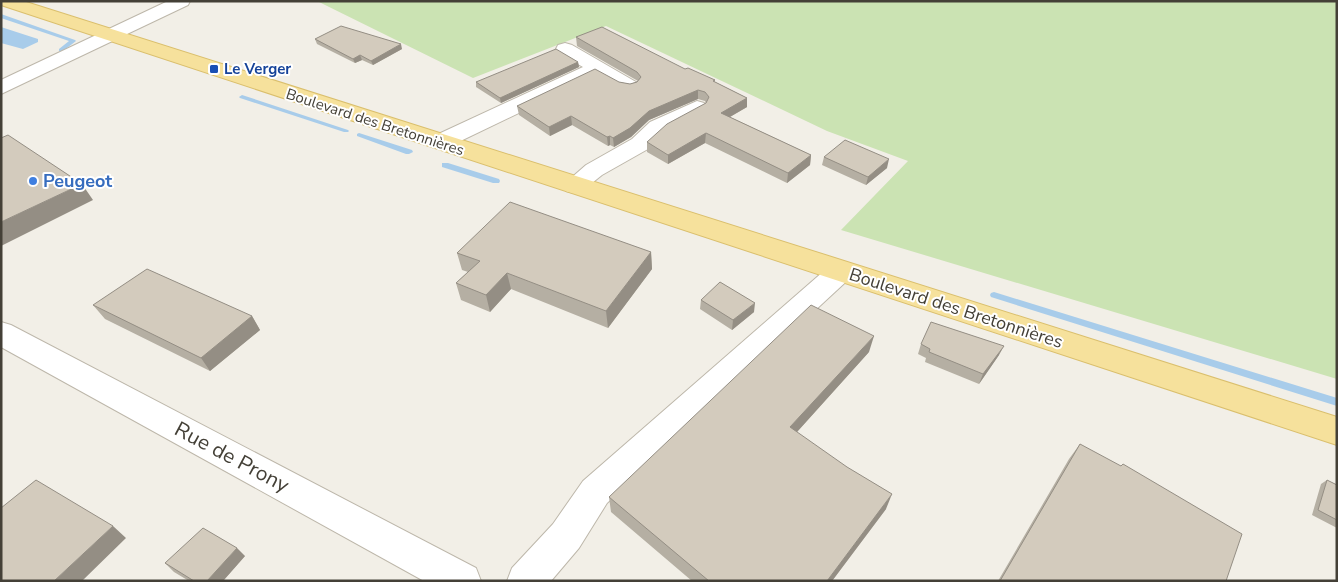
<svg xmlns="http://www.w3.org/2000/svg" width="1338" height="582" font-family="'Nunito Sans',sans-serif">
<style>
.green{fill:#cbe3b3}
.water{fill:#a8ccea}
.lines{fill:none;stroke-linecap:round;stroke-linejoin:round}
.stream{fill:#a8ccea;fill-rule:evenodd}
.minor-casing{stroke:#bdb7aa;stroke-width:2}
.major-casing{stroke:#dabf6d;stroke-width:2}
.minor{fill:#fff;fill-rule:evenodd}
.major{fill:#f6e19c;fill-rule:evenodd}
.wall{fill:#b5afa3}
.shaded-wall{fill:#948e84}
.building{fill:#d3cbbd;stroke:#948e84}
.transit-dot{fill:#1a4fb4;stroke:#fff;stroke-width:2}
.shop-dot{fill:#3f7fe0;stroke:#fff;stroke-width:2}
.labels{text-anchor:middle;stroke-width:4;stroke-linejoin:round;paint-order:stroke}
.far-transit-label{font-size:15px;font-weight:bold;fill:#164399;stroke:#fff;text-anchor:start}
.far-street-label{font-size:15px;fill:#444037;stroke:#fff}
.shop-label{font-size:18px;font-weight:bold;fill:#366cbe;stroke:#fff;text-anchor:start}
.street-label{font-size:18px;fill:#444037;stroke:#fff}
.near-street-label{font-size:21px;fill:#444037;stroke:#fff}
</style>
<rect width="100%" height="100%" fill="#f2efe7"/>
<path class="green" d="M317,1H1337V379L841,230L908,161L827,131L606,26L473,78Z"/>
<path class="water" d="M1,27L38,39V42L23,49L1,43Z"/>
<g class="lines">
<path class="stream" d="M1,14L75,40L76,41L63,51H59V49L69,41L1,18Z
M242,95L348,130L349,131L348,132H344L240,98L239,97Z
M359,133L412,150L413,152L409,154H406L357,136V134Z
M442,163H448L499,179L500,181L499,183H493L442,167Z
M994,292L1337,398V406L991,297L990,295L991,293Z"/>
<defs>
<path id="minor" d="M168,1H190L188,5L1,94V80Z
M565,43L572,45L636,82L639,86L636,90C621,94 609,83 596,76L448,147L440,149L432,147L429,142L432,137L583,67L558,53L556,49L558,45Z
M697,101L704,103L707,107L704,111L666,132L648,149L602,175L582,191L574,193L566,191L562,186L586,165L632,139L650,122Z
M841,262L850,264L854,271L850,278L607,503L579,548L551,581H507L512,568L553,524L583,481L832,264Z
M1,322L11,325L476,568L481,581H424L1,347Z"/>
<path id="major" d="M1,1H23L1337,417V445L1,5Z"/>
</defs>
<use href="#minor" class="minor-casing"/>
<use href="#major" class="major-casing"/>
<use href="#minor" class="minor"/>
<use href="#major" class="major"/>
</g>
<path class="wall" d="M576,37L685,69L715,80V82L747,98V107L730,117L811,155L810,165L787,183L705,143L668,164L647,152V142L706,103L705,101L698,99L649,120L631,137L614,147L610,145L608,146L572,125L550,136L519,115L517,106L619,82L630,84L638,81L577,46Z
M315,39L402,49L373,65L362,60L355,63L317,44Z
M578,62L579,67L501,103L476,87V82Z
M824,157L887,168L866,185L822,165Z
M651,252L652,269L608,328L511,289L490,312L461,300L456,283L468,272L462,270L457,253Z
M701,300L754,312L732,330L700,309Z
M93,305L252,316L260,330L210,371L105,319Z
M921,344L999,355L979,384L925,362L926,358L918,354Z
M869,352L797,432L886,509L832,581H692L611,512L609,497Z
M1080,444L1226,581H998L1069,459Z
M1327,480L1337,485V528L1312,515L1321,484Z
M245,556L223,581H189L174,572L165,563Z"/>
<path class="shaded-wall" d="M401,44L402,49L373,65L371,61Z
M360,55L362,60L355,63L353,59Z
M578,62L579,67L501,103L500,98Z
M698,90V99L649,120L631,137L614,147L613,138L649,111Z
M747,98V107L721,122V113Z
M571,116L572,125L550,136L549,127Z
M706,133L705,143L668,164V155Z
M610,136V145L608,146L607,137Z
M811,155L810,165L787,183L788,173Z
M889,159L887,168L866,185L868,177Z
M82,184L93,200L1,246V222Z
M651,252L652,269L608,328L606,311Z
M507,273L511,289L490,312L486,295Z
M755,303L754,312L732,330L733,320Z
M252,316L260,330L210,371L201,358Z
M874,336L869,352L787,443L790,427Z
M1004,346L999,355L979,384L983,374Z
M892,494L886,509L832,581H827Z
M113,526L126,538L82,581H54Z
M237,548L245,556L223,581H207Z"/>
<path class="building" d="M341,26L401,44L371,61L360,55L353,59L315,39Z
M602,27L685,69L688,68L715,80L713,81L747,98L721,113L811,155L788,173L706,133L668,155L647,142L667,124L706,103L709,97L705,92L698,90L649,111L630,128L613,138L610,136L607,137L571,116L549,127L517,106L595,69L619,82L630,84L637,82L641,77L637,72L576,37Z
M556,49L578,62L500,98L476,82Z
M8,135L82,184L1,222V138Z
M845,140L889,159L868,177L824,157Z
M510,202L651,252L606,311L507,273L486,295L456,283L480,261L457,253Z
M147,269L252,316L201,358L93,305Z
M720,282L755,303L733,320L701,300Z
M811,305L874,336L790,427L847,467L892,494L827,581H709L609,497Z
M931,322L1004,346L983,374L929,352L930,349L921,344Z
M1080,444L1121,466L1123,464L1242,534L1226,581H1000Z
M36,480L113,526L54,581H1V508Z
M1327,480L1337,485V520L1318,510Z
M203,528L237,548L207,581H194L165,563Z"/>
<rect class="transit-dot" x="209" y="64" width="10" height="10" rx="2.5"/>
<circle class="shop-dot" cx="33" cy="181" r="5"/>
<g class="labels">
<g class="far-transit-label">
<text x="224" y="74">Le Verger</text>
</g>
<g class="far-street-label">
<text transform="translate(375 122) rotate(18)" y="5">Boulevard des Bretonnières</text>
</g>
<g class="shop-label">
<text x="43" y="187">Peugeot</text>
</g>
<g class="street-label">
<text transform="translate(956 308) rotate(18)" y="6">Boulevard des Bretonnières</text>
</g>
<g class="near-street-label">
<text transform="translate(232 457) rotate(28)" y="7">Rue de Prony</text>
</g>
</g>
<rect width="1338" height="582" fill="none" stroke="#444037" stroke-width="5"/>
</svg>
